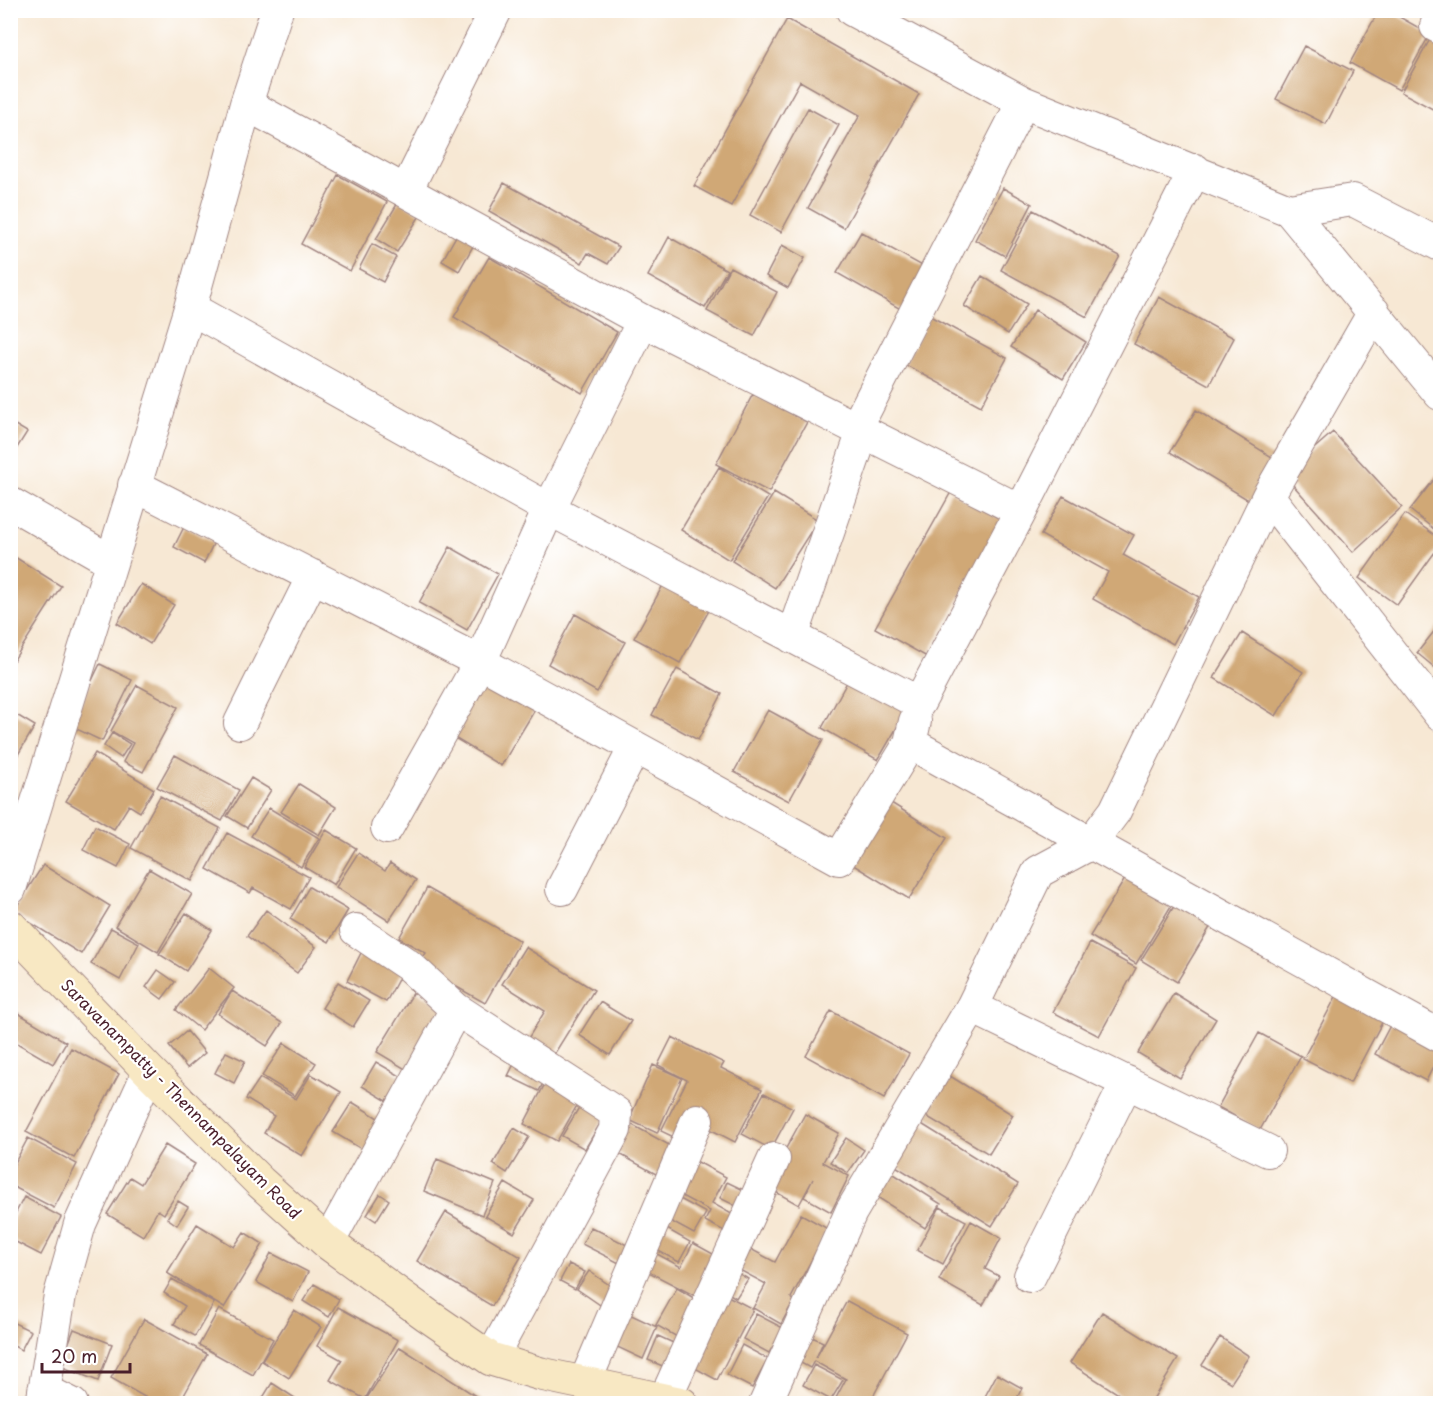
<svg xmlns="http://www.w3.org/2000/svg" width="1451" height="1414" font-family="'Playpen Sans',sans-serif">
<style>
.building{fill:#d0a876}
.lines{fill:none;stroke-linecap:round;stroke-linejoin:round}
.minor-casing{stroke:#a08480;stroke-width:34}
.secondary-casing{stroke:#a08480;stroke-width:35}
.minor{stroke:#fff;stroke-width:32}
.secondary{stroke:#f8e8c3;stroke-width:33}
.labels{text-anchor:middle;stroke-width:4.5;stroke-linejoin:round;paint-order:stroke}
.street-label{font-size:16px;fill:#4a1f2b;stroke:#fff}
</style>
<rect width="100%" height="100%" fill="#fff"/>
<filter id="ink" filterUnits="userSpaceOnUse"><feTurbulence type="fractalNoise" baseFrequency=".0167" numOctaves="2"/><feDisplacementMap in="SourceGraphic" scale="12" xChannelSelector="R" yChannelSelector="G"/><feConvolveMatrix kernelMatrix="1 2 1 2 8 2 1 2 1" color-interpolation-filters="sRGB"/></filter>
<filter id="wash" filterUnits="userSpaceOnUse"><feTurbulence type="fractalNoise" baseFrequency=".008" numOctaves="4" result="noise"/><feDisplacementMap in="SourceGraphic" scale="24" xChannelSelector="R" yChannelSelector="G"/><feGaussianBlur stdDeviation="1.35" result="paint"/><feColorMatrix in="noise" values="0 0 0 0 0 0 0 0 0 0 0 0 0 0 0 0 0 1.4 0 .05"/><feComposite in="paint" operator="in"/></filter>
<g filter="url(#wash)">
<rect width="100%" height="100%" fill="#f7e8d4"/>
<g id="blocks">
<path class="building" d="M1379,10H1387L1430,34L1399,90L1350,63Z
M787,19L919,94L844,228L808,208L860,115L800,81L731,206L694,186Z
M1434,32L1440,35V113L1401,92Z
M1304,46L1353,71L1326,124L1276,99Z
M808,108L839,125L781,232L750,215Z
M338,175L387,202L350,271L301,244Z
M504,183L619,247L608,264L588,253L582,263L489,211Z
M1003,188L1032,204L1005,256L975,240Z
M399,201L421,214L397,252L376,239Z
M1033,210L1120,256L1087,317L1001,270Z
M460,229L477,239L459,271L442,261Z
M861,232L928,269L904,311L837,273Z
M669,237L727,270L705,308L648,276Z
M372,244L396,257L383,282L359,269Z
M782,245L805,258L788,288L766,276Z
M489,257L617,332L582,393L454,317Z
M730,267L777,292L754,336L707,311Z
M982,276L1027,304L1008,334L964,306Z
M1159,297L1234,338L1209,385L1134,344Z
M1035,310L1086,342L1063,379L1011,347Z
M930,316L1007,358L981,406L904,364Z
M753,394L807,422L769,492L716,464Z
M1196,410L1280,462L1255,504L1170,452Z
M10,422L27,432L10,459Z
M1333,432L1402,507L1353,552L1284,475Z
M719,467L768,497L729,560L681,530Z
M1440,472V534L1410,510Z
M951,492L1002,520L927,657L875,628Z
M774,493L818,520L775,588L732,561Z
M1063,496L1134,535L1123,555L1199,597L1173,644L1093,599L1108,572L1041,535Z
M1405,514L1440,539V545L1397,605L1359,578Z
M184,527L214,542L204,563L174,547Z
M450,547L498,574L467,630L419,603Z
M10,554L61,586L10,666Z
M667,578L713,603L680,663L634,638Z
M141,584L174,605L150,644L117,623Z
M575,614L625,642L597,692L548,664Z
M1440,624V672L1417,653Z
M1242,633L1303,672L1276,716L1214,678Z
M100,664L132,680L102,741L70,726Z
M677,669L722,694L698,740L652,715Z
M486,671L539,703L501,766L448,734Z
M852,673L910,705L878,760L822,728Z
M137,685L178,707L143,772L123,762L133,743L111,731Z
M768,710L823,740L789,801L734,772Z
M10,711L35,726L10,768Z
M112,733L130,744L121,758L104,746Z
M95,753L154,789L140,812L129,805L114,829L66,801Z
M175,755L239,790L222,821L157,787Z
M251,778L271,790L247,828L227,816Z
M299,784L336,807L319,835L281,812Z
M160,796L220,828L192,881L131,848Z
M888,801L947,838L909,899L850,863Z
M269,808L319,838L301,867L251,836Z
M95,826L130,844L118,868L83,850Z
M326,830L356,848L334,885L304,867Z
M227,833L309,877L291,909L253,888L250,893L207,869Z
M358,853L385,871L390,863L416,880L389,921L336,887Z
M43,865L110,906L81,954L13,912Z
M149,869L192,894L158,952L115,926Z
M1131,869L1177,896L1136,964L1090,936Z
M309,887L348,910L329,942L290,919Z
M427,888L520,941L485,1003L418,965L426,953L399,938Z
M1179,898L1215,919L1177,982L1141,960Z
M266,910L316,947L297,973L247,936Z
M186,913L212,930L186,971L159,954Z
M111,928L139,943L120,980L91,964Z
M1090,943L1136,968L1099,1036L1053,1012Z
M525,947L594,990L553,1056L527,1040L545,1011L502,984Z
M362,951L402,972L386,1002L347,981Z
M209,968L234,988L201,1030L176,1010Z
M158,970L175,982L162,999L146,987Z
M338,982L369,1001L353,1027L322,1008Z
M1340,989L1387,1013L1350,1083L1303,1059Z
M415,990L444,1008L407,1070L377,1052Z
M232,991L282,1023L267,1046L218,1014Z
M1174,993L1216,1019L1180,1078L1138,1053Z
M600,1002L631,1021L610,1055L579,1035Z
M831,1011L909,1054L884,1099L806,1056Z
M18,1013L66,1042L53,1064L10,1039V1026Z
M1393,1020L1440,1045V1053L1426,1081L1375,1054Z
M187,1031L205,1053L187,1068L169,1046Z
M1259,1033L1301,1056L1260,1130L1218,1107Z
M672,1037L724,1063L721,1068L762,1089L735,1142L700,1124L682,1141L661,1131L687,1080L658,1065Z
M284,1043L316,1063L295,1096L262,1076Z
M71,1048L119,1074L74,1158L26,1132Z
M226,1052L245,1061L234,1083L215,1073Z
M516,1060L547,1075L539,1091L508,1076Z
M376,1062L402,1077L387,1101L362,1086Z
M653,1065L682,1078L657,1133L629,1120Z
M311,1074L341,1092L302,1156L264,1133L274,1116L246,1099L260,1078L296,1099Z
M950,1076L1013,1115L989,1154L926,1116Z
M547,1080L581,1098L557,1141L524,1124Z
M764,1093L793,1108L771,1149L742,1134Z
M584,1099L607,1112L585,1149L562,1136Z
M352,1102L391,1126L373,1156L333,1132Z
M805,1114L839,1133L823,1162L849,1176L831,1212L804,1197L813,1179L799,1205L765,1186Z
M629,1123L680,1151L665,1179L614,1151Z
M920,1123L1018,1184L992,1226L894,1165Z
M514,1128L529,1137L507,1173L493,1164Z
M28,1138L77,1164L54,1208L10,1185V1172Z
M846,1138L864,1150L848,1173L830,1162Z
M165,1145L195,1164L164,1214L158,1210L143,1236L107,1214L130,1177L141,1184Z
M437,1159L495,1183L482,1215L424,1191Z
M694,1160L726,1177L712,1203L737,1217L728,1233L705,1221L710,1211L676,1193Z
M886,1169L941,1204L925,1228L871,1193Z
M727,1182L752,1194L744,1210L720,1198Z
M505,1183L534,1200L514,1233L485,1216Z
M380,1194L389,1200L376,1221L367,1215Z
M24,1197L61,1217L41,1255L10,1239V1224Z
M680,1199L706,1213L694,1234L668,1220Z
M178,1201L188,1207L177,1225L167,1218Z
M940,1207L966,1221L943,1264L917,1250Z
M446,1212L521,1257L492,1306L417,1261Z
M801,1214L828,1229L791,1298L794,1300L781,1324L753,1308L766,1284L734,1267L745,1246L775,1262Z
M971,1221L1001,1238L985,1269L999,1276L983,1305L939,1280Z
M197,1224L234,1247L244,1232L263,1244L224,1308L167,1273Z
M660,1225L690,1242L679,1262L649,1246Z
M591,1227L633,1248L623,1265L582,1244Z
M693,1243L724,1260L703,1300L641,1268L650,1250L681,1267Z
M271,1253L308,1272L293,1302L256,1282Z
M569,1264L585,1272L575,1289L560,1281Z
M733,1270L748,1279L736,1298L722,1289Z
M589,1271L618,1291L606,1309L577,1289Z
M172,1279L214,1303L195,1336L174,1324L185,1306L164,1293Z
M314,1284L339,1299L329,1317L303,1301Z
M677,1288L707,1306L686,1342L656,1325Z
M722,1293L753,1309L717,1380L686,1363Z
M847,1301L907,1333L869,1404H846L836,1398L846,1379L814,1361L810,1368L799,1362L812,1337L823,1342L816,1358Z
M338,1307L398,1340L365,1399L330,1380L342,1360L317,1346Z
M219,1309L273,1339L253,1375L199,1345Z
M294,1310L321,1327L289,1378L262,1361Z
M625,1312L657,1327L643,1359L611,1344Z
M1102,1312L1178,1359L1150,1404H1134L1070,1363Z
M756,1314L783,1328L769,1353L743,1339Z
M144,1319L207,1354L179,1404H157L111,1378Z
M10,1321L31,1331L21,1350L10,1344Z
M74,1329L112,1344L98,1381L60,1366Z
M658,1336L680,1346L670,1369L648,1360Z
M1220,1337L1249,1356L1231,1383L1202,1365Z
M742,1345L768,1359L752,1388L727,1375Z
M400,1347L488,1404H363Z
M814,1365L843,1380L831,1400L803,1385Z
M997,1374L1022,1388L1014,1404H981Z
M272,1383L304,1404H259Z"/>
</g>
</g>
<g filter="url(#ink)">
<use href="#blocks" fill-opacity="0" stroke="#a08480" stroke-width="1.5"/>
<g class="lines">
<defs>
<path id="minor" d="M852,10L1023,102L1289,210L1440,394
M1436,26L1440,28
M246,104L643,321L1021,511
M406,191L496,10
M1289,210L1353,200L1440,245
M643,321L549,509L919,703L1021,511L1195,170
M856,428L1023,102
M134,485L480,662L549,509L190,308
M1268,496L1440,715
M10,503L111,561
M792,637L863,431
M915,721L910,743L1440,1036
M240,723L313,576
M387,828L480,662L839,859L910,743
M10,889L190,308L246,104L277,10
M562,889L635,747
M972,1007L1268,1151
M456,1009L616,1113L615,1130L491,1359
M328,1243L456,1009L408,965L356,930
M1030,1276L1127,1082
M585,1382L697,1120
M44,1390L72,1404
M665,1399L774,1159
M42,1404L60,1295L80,1224L149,1071
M765,1404L851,1212L972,1007L1038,872L1090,844L1115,811L1268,496L1374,312"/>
<path id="secondary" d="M10,926L149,1071L260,1182L328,1243L427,1315L491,1359L541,1374L682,1404"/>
</defs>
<use href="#minor" class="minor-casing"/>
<use href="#secondary" class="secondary-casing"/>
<use href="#minor" class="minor"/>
<use href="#secondary" class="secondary"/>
</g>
</g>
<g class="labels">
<g class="street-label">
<text transform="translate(181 1099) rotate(45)" y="6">Saravanampatty - Thennampalayam Road</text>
</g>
</g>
<rect width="1451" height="1414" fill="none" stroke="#fff" stroke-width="36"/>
<path d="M42 1363v9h88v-9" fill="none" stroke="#4a1f2b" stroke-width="3"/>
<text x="51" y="1363" font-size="18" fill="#4a1f2b" stroke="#ffffff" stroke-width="4.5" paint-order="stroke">20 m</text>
</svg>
